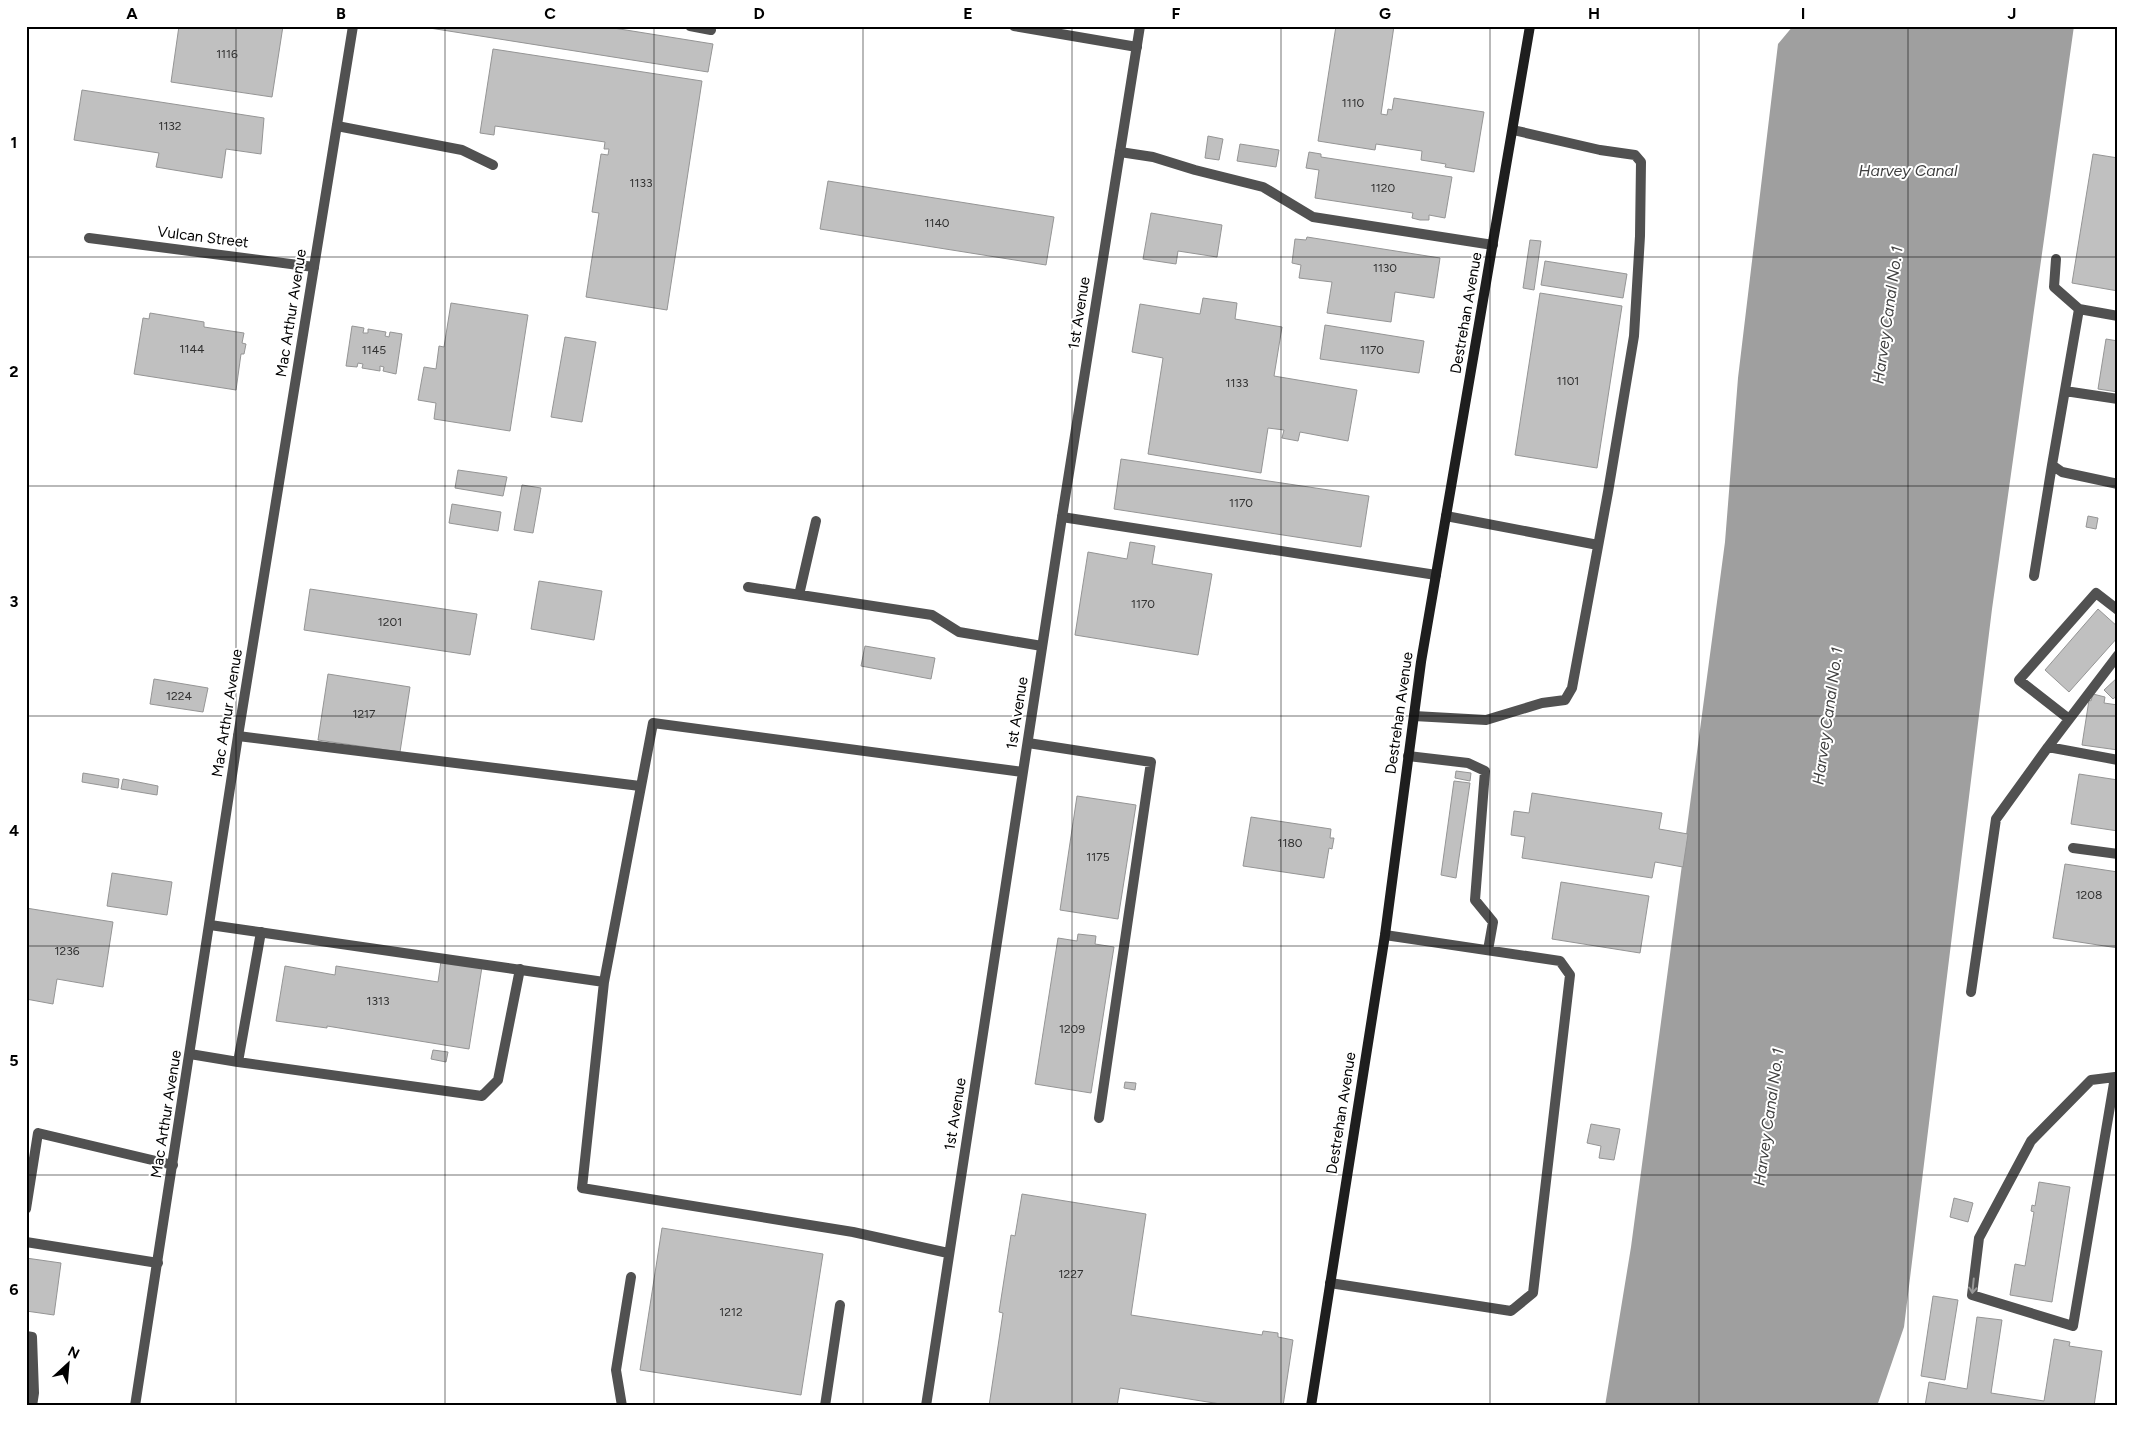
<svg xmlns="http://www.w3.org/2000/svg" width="2144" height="1432" font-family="Figtree,sans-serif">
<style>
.water{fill:#9f9f9f}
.building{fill:#c0c0c0;stroke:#959595}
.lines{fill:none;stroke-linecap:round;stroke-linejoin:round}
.service{stroke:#515151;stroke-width:10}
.minor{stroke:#515151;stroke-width:10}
.tertiary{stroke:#515151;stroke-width:10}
.secondary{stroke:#1e1e1e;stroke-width:10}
.oneway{stroke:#979797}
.grid{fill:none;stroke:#000;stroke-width:1;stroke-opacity:0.55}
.labels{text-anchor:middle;stroke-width:4;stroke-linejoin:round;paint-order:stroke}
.number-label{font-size:12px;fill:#303030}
.street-label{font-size:15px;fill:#000;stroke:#fff}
.water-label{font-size:16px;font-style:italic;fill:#404040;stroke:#fff}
.neatline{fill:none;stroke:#000;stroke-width:2}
.grid-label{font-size:16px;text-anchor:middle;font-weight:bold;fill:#000}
</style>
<rect width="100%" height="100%" fill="#fff"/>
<path class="water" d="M1793,26H2074L1992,609L1904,1327L1877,1406H1605L1631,1247L1725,542L1738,378L1778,44Z"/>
<path class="building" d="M179,26H283L272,97L171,82Z
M417,26H601L713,44L708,72Z
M1336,26H1394L1381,114L1387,115L1388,109L1392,110L1394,98L1484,112L1474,172L1445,167L1446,164L1421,160L1422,151L1376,144L1375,150L1318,141Z
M493,49L702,81L667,310L586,297L599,213L592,212L601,154L608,155L609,149H604L605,142L495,126L494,135L480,133Z
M82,90L264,118L261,154L226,149L222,178L156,167L159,153L74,140Z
M1208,136L1223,139L1219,160L1205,158Z
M1240,144L1279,150L1276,167L1237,161Z
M1309,152L1321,154V157L1452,177L1445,218L1429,215V220H1420L1412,218L1413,213L1315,198L1319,170L1306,168Z
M2093,154L2118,158V291L2072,283Z
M828,181L1054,217L1046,265L820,229Z
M1151,213L1222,225L1217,257L1178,251L1176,264L1143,259Z
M1307,237L1440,258L1434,298L1395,292L1391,322L1327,313L1332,282L1299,278L1301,265L1292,263L1295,239L1306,240Z
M1530,240L1541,241L1534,290L1523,288Z
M1545,261L1627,274L1623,298L1541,285Z
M1540,293L1622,306L1597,468L1515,455Z
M1203,298L1237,303L1235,319L1282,327L1274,376L1357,390L1348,441L1300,432L1298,441L1282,438L1284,430L1268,428L1261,473L1148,454L1163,358L1132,352L1140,304L1200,314Z
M451,303L528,315L510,431L434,419L436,403L418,400L424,367L436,369L439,346L444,347Z
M150,313L204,322V327L244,333L242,343L246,344L244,354H241L236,390L134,374L143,318L149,319Z
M1325,325L1424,341L1419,373L1320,359Z
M352,326L364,328L363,333H368V329L386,332L385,336L389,337L390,332L402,334L396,374L383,371L384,367L380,366V371L362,368L363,364L358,363L357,367L346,366Z
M565,337L596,342L582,422L551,417Z
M2106,339L2118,341V392L2098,389Z
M1121,459L1369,496L1361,547L1114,509Z
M458,470L507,477L503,496L455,488Z
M522,485L541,488L533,533L514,530Z
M452,504L501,512L498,531L449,523Z
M2088,516L2098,518L2096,529L2086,527Z
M1130,542L1155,546L1152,564L1212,574L1198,655L1075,635L1088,552L1127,559Z
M539,581L602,591L594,640L531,629Z
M310,589L477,614L470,655L304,630Z
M2098,609L2118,627V637L2069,692L2045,670Z
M865,646L935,658L931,679L861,666Z
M328,674L410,687L400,752L318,740Z
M2118,677V695L2113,699L2104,690Z
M154,679L208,688L203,712L150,704Z
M2093,694L2105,697L2104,703L2118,705V750L2082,745L2089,700L2091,701Z
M1456,771L1471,773L1470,781L1455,778Z
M83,773L119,779L118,788L82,782Z
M2079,774L2118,780V831L2071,824Z
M123,779L158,786L157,795L121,789Z
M1454,781L1470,783L1456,878L1441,875Z
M1532,793L1662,813L1659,829L1688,834L1683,867L1655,862L1652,878L1522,858L1525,837L1511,835L1514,811L1529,813Z
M1077,796L1136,805L1118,919L1060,910Z
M1251,817L1331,829L1330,838H1334L1332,849L1329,848L1324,878L1243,866Z
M2065,864L2118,872V948L2053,938Z
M112,873L172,882L167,915L107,906Z
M1561,882L1649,896L1640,953L1552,939Z
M26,908L113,922L103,987L57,979L53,1004L26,999Z
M1078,934L1096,936L1095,944L1114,947L1091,1093L1035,1084L1058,938L1077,941Z
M441,961L482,967L469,1049L327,1026V1028L276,1021L285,966L335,975L336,966L438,982Z
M433,1050L448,1052L446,1062L431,1059Z
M1125,1082L1136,1083L1135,1090L1124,1088Z
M1591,1124L1620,1129L1614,1160L1599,1158L1601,1146L1587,1143Z
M2039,1182L2070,1187L2052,1302L2010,1295L2015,1264L2025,1266L2034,1212L2031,1211L2032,1205L2035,1206Z
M1022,1194L1146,1214L1131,1315L1262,1335L1263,1331L1278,1333V1337L1293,1340L1283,1406H1233L1120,1388L1117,1406H989L1003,1313L999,1312L1011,1235L1015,1236Z
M1954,1198L1973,1203L1968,1222L1950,1217Z
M662,1228L823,1254L801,1395L640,1370Z
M26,1258L61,1263L54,1315L26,1311Z
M1933,1296L1958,1300L1945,1380L1921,1376Z
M1977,1317L2002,1320L1991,1393L2044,1401L2054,1339L2070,1342L2069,1346L2102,1351L2094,1406H1925L1929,1382L1967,1389Z"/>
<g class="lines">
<path class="service" d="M690,26L711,30
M1014,26L1137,47
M337,126L462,150L493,165
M1120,152L1153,157L1195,170L1263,187L1313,217L1493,245
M2056,259L2054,287L2079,309
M2118,316L2079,309L2052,465L2062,472L2118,484
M2065,391L2118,399
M1446,516L1598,545
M1062,517L1436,575
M2034,576L2052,465
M748,587L932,615L959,632L1042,646
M799,595L816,521
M2118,655L2048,747L2118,760
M1414,716L1486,720L1542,703L1565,700L1572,688L1608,492L1634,336L1640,236L1641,162L1635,155L1600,150L1513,130
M2069,719L2019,680L2096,593L2118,610
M1028,743L1151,762L1099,1118
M1408,756L1468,763L1485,771L1475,900L1493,922L1488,950
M2073,848L2118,854
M1971,992L1996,819L2048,747
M190,1054L238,1062L261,932
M238,1062L482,1096L498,1080L520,969
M2115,1077L2091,1080L2031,1141L1979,1238L1972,1295L2073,1326L2115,1077H2118
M26,1209L38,1133L173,1165
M26,1242L158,1263
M1330,1283L1511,1311L1533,1293L1570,975L1560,961L1385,935
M26,1336L32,1337L34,1393L32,1406
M622,1406L616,1370L631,1277
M825,1406L840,1305"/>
<path class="minor" d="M89,238L314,267
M238,736L640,786
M210,925L604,982
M948,1253L853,1232L582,1188L604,982L653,723L1023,772
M926,1406L1062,517L1140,26"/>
<path class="tertiary" d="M135,1406L238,736L353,26"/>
<path class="secondary" d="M1311,1406L1385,935L1421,662L1530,26"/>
</g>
<defs><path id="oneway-shaft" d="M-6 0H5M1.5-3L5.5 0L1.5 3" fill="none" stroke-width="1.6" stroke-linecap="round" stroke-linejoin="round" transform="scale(1.25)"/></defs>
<use class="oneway" href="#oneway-shaft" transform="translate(1973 1286) rotate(96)"/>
<path class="grid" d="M236,26V1406M445,26V1406M654,26V1406M863,26V1406M1072,26V1406M1281,26V1406M1490,26V1406M1699,26V1406M1908,26V1406M26,257H2118M26,486H2118M26,716H2118M26,946H2118M26,1175H2118"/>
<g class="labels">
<g class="number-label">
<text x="227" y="58">1116</text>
<text x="1353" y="107">1110</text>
<text x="170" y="130">1132</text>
<text x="641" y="187">1133</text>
<text x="1383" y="192">1120</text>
<text x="937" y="227">1140</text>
<text x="1385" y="272">1130</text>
<text x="192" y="353">1144</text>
<text x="374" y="354">1145</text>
<text x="1372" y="354">1170</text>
<text x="1568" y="385">1101</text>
<text x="1237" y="387">1133</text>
<text x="1241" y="507">1170</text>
<text x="1143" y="608">1170</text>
<text x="390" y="626">1201</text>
<text x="179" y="700">1224</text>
<text x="364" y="718">1217</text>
<text x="1290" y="847">1180</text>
<text x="1098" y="861">1175</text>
<text x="2089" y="899">1208</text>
<text x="67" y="955">1236</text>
<text x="378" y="1005">1313</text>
<text x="1072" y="1033">1209</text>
<text x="1071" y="1278">1227</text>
<text x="731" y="1316">1212</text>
</g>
<g class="street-label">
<text transform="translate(203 237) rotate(7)" y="5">Vulcan Street</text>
<text transform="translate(291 313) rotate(-81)" y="5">Mac Arthur Avenue</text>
<text transform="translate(1079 313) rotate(-81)" y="5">1st Avenue</text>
<text transform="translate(1466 313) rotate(-80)" y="5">Destrehan Avenue</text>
<text transform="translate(227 713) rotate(-81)" y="5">Mac Arthur Avenue</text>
<text transform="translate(1017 713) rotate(-81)" y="5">1st Avenue</text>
<text transform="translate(1399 713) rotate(-82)" y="5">Destrehan Avenue</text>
<text transform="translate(1341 1113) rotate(-81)" y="5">Destrehan Avenue</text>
<text transform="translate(166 1114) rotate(-81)" y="5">Mac Arthur Avenue</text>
<text transform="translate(955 1114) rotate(-81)" y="5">1st Avenue</text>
</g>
<g class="water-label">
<text x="1908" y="176">Harvey Canal</text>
<text transform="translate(1887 315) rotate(-82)" y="6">Harvey Canal No. 1</text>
<text transform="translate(1827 716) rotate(-82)" y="6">Harvey Canal No. 1</text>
<text transform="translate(1768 1117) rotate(-82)" y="6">Harvey Canal No. 1</text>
</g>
</g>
<rect width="2144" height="1432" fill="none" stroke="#ffffff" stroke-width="55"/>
<g transform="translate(68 1364) rotate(26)" stroke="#ffffff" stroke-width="4" paint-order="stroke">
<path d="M0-4L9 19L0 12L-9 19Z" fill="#000000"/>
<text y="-8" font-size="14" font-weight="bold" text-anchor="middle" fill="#000000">N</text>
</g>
<rect x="28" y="28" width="2088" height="1376" class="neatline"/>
<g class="grid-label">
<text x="132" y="19">A</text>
<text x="341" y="19">B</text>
<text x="550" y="19">C</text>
<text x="759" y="19">D</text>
<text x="968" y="19">E</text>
<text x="1176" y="19">F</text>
<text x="1385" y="19">G</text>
<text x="1594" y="19">H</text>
<text x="1803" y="19">I</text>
<text x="2012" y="19">J</text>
<text x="14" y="148">1</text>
<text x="14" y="377">2</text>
<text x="14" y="607">3</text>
<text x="14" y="836">4</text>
<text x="14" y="1066">5</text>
<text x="14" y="1295">6</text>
</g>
</svg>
